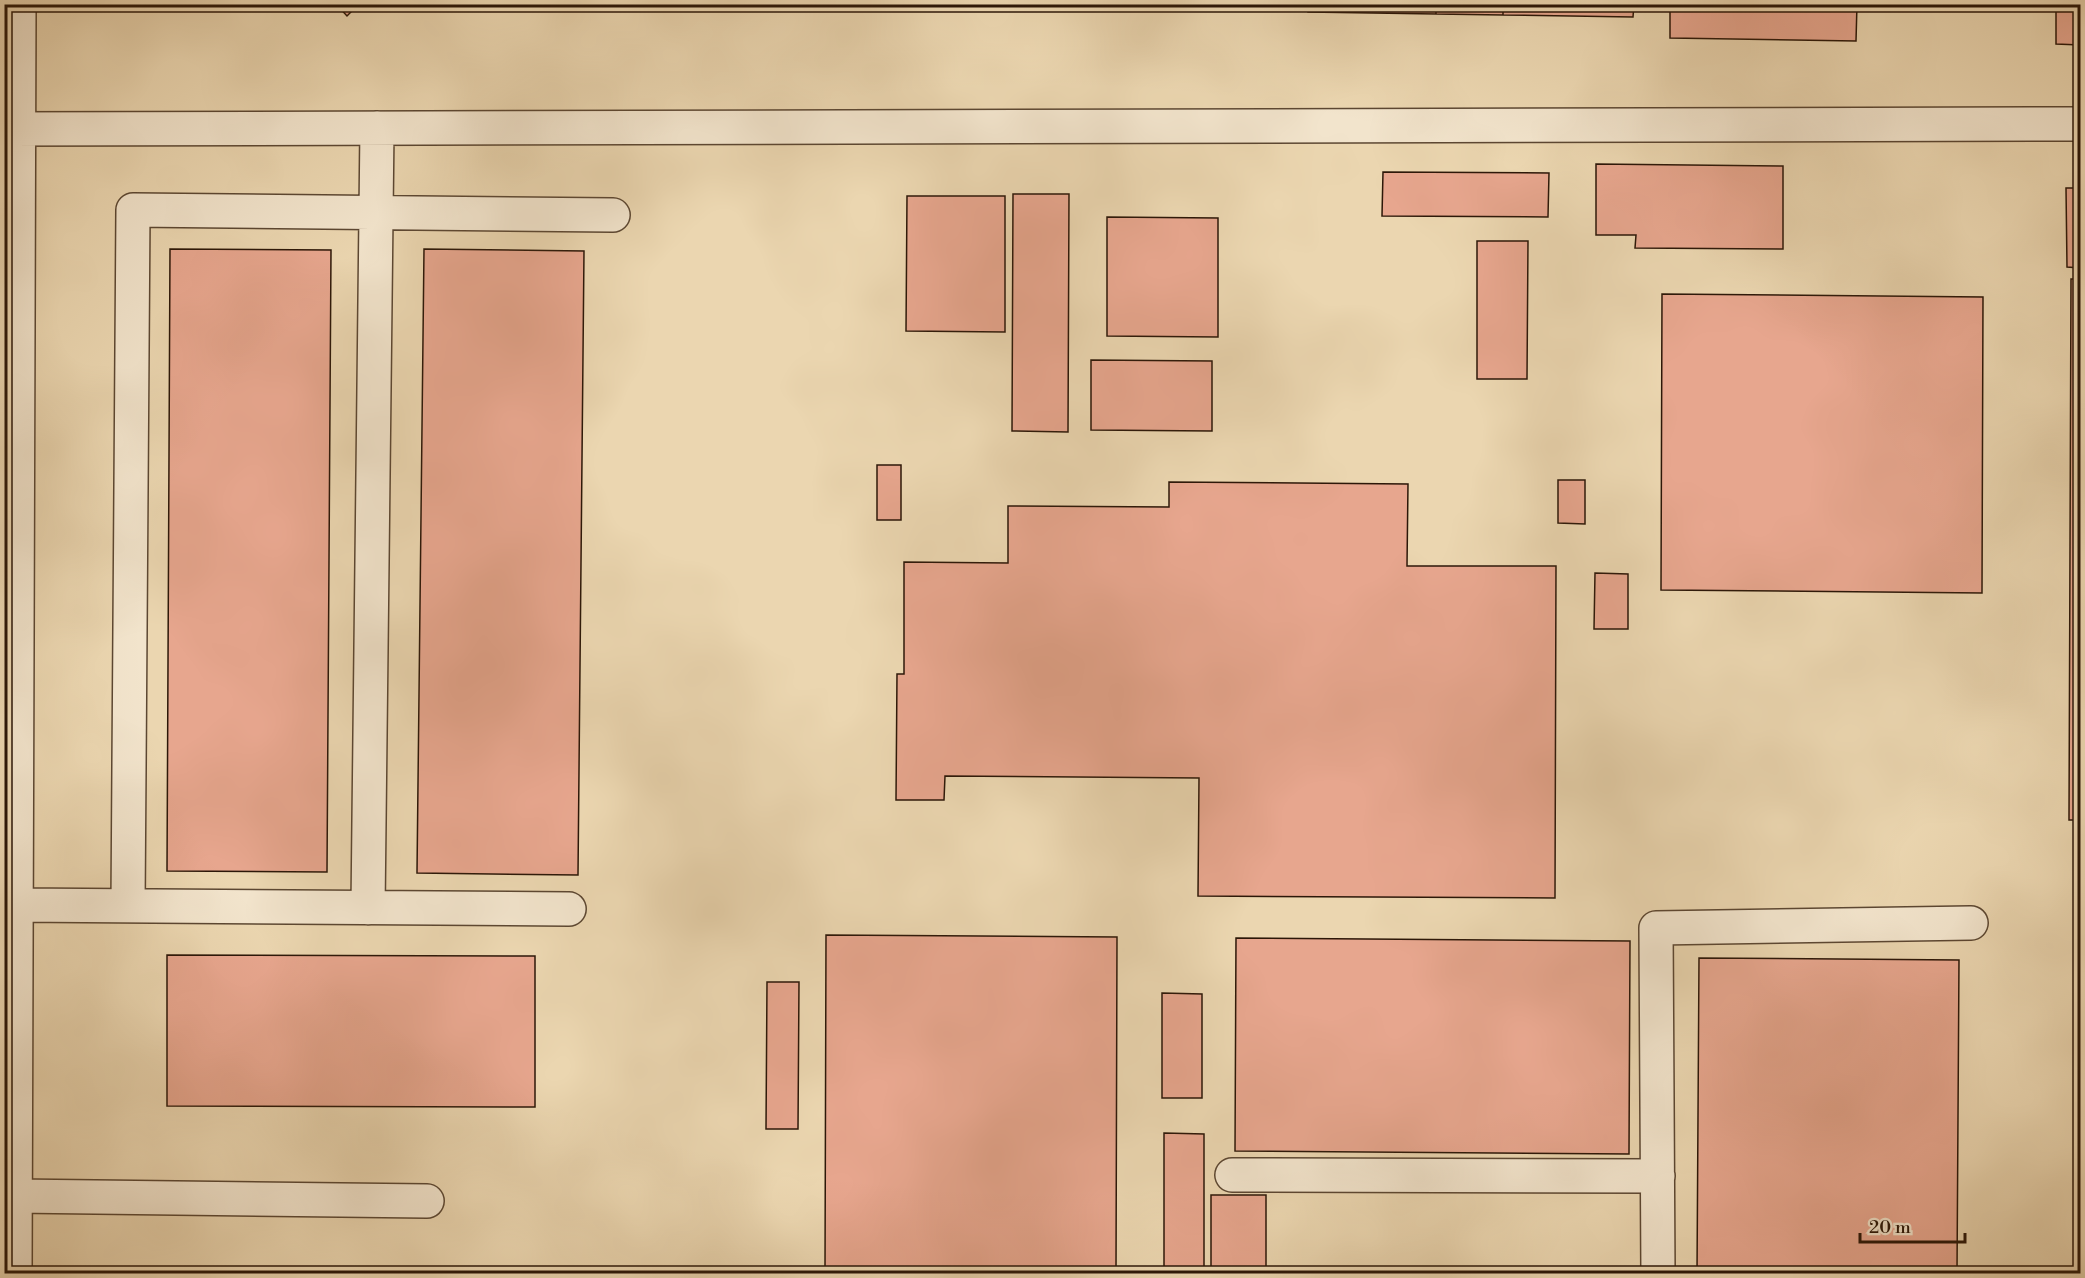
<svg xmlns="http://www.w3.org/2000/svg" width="2085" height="1278" font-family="'Libre Bodoni',serif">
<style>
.building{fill:#e7a68e;stroke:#2c1708;stroke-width:1.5}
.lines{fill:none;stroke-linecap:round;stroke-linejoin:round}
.minor-casing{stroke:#5c4732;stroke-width:36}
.minor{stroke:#f2e4cc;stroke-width:33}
</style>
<rect width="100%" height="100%" fill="#ebd6b0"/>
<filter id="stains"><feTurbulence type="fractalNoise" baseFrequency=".00333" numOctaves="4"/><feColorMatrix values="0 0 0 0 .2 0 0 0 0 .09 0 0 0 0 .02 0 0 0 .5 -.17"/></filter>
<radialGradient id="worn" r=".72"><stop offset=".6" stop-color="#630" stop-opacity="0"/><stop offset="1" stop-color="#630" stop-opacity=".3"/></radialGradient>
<path class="building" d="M336,4H359L347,16Z
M1308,4H1436V14L1308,12Z
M1436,4H1503V15L1436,14Z
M1503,4H1634L1633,17L1503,15Z
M1670,4H1857L1856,41L1670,38Z
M2056,4H2080V45L2056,44Z
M1596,164L1783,166V249L1635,248L1636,235H1596Z
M1383,172L1549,173L1548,217L1382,216Z
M2066,188H2080V268L2067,267Z
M1013,194H1069L1068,432L1012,431Z
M907,196H1005V332L906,331Z
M1107,217L1218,218V337L1107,336Z
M1477,241H1528L1527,379H1477Z
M170,249L331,250L327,872L167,871Z
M424,249L584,251L578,875L417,873Z
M2071,279H2080V820H2069Z
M1662,294L1983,297L1982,593L1661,590Z
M1091,360L1212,361V431L1091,430Z
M877,465H901V520H877Z
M1558,480H1585V524L1558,523Z
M1169,482L1408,484L1407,566H1556L1555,898L1198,896L1199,778L945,776L944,800H896L897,674H904V562L1008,563V506L1169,507Z
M1595,573L1628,574V629H1594Z
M826,935L1117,937L1116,1274H825Z
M1236,938L1630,941L1629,1154L1235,1151Z
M167,955L535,956V1107L167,1106Z
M1699,958L1959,960L1957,1274H1697Z
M767,982H799L798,1129H766Z
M1162,993L1202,994V1098H1162Z
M1164,1133L1204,1134V1274H1164Z
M1211,1195H1266V1274H1211Z"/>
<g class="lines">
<defs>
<path id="minor" d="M4,129L2080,124
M16,905L569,909
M128,906L133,210L613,215
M368,908L377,128
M1232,1175L1658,1176
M15,1196L427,1201
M15,1274L19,4
M1658,1274L1656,928L1971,923"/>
</defs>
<use href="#minor" class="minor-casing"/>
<use href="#minor" class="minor"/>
</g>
<rect width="2085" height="1278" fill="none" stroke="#ebd6b0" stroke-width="24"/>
<rect x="6" y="6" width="2073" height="1266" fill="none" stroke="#2c1708" stroke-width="3"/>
<rect x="12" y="12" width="2061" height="1254" fill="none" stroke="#2c1708" stroke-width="1.5"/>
<path d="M1860 1233v9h105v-9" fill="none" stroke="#2c1708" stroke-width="3"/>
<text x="1869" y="1233" font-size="18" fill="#2c1708" stroke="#f2e4cc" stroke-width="4.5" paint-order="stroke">20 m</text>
<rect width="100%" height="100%" filter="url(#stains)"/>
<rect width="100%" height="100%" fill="url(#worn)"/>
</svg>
